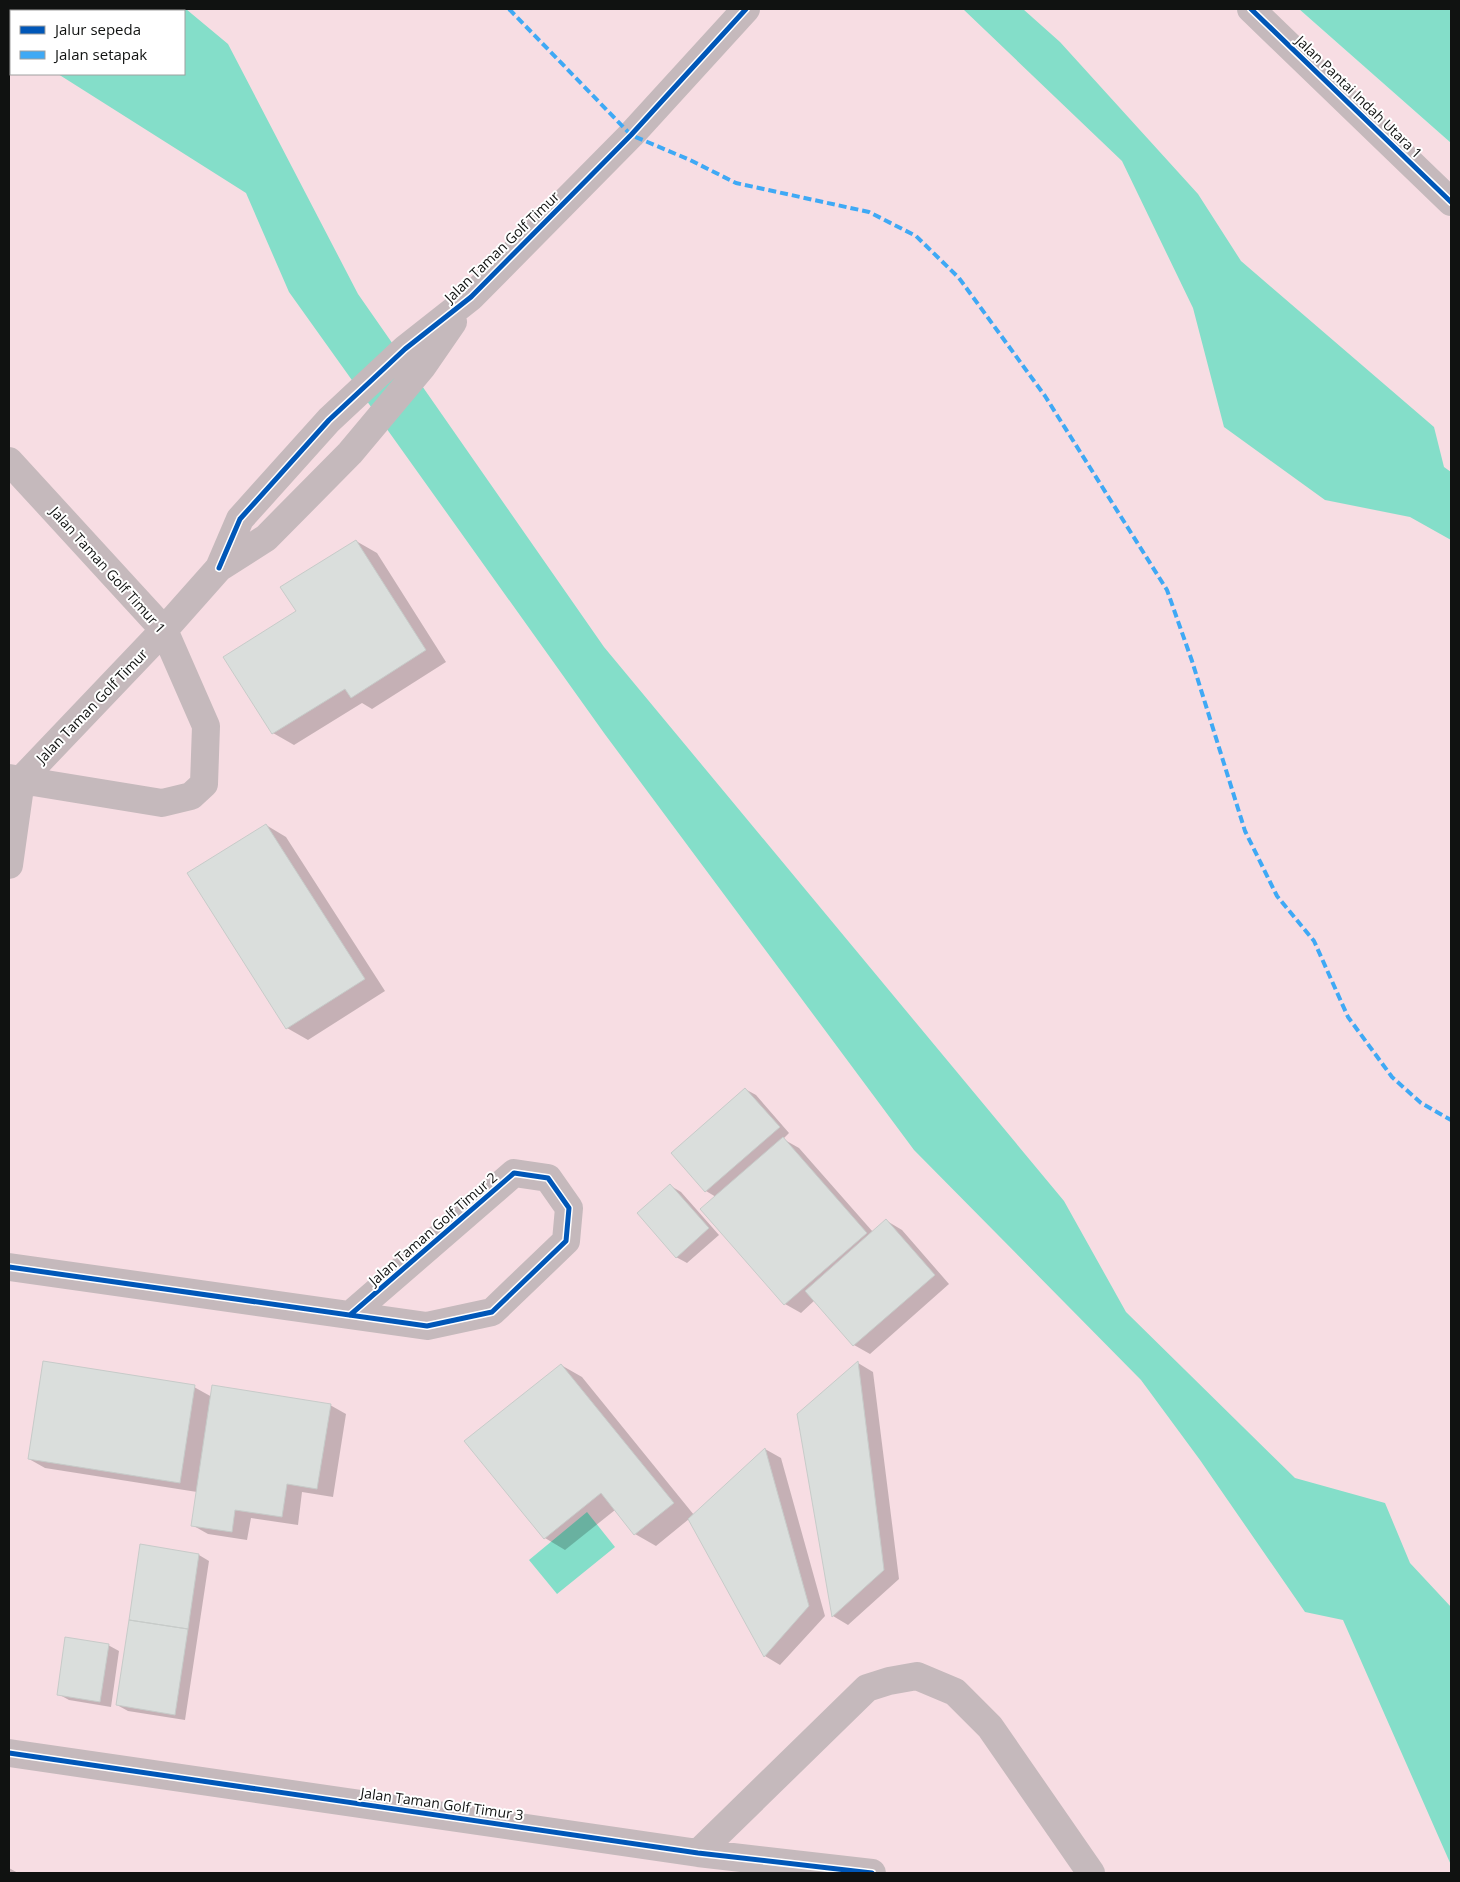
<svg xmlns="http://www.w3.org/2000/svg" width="1460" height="1882" font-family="'Open Sans',sans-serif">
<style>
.green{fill:#f7dde3;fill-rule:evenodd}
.water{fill:#84dec9}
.shadow{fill:#0003}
.building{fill:#dadedc;stroke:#c7cbc9}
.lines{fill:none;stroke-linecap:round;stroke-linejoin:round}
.street{stroke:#c5b9bc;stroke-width:28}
.quiet{stroke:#3fa9f5;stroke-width:4;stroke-dasharray:8 4;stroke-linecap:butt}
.cycleway-casing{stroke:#fff;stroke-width:8}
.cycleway{stroke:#0057b8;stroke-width:5}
.labels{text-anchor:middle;stroke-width:4;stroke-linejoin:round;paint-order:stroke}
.street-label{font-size:14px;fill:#101211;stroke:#fff}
</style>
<rect width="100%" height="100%" fill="#f0f5f3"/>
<path class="green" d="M9,9H1299L1451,143V1873H9ZM11,11H184V74H11Z"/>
<path class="water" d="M9,9H186L228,44L358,294L604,647L1064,1201L1126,1312L1295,1478L1385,1503L1410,1563L1451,1607V1865L1343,1620L1305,1612L1200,1460L1141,1380L914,1150L604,733L289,292L246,193L58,74H184V11H11V45L9,43Z
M963,9H1023L1060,42L1198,194L1241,261L1434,427L1444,467L1451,472V540L1410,517L1325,500L1224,427L1193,308L1122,161Z
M1299,9H1451V143Z
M587,1512L615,1547L557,1594L529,1560Z"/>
<path class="shadow" d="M356,541L377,553L446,662L372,709L362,703L294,745L273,733L297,611Z
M266,825L286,837L385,991L308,1040L287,1028Z
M745,1089L756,1095L789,1133L783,1139L799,1148L873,1232L887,1221L902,1230L949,1284L870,1354L854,1345L815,1300L801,1313L785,1304L702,1209L716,1197L706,1191Z
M671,1186L681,1192L719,1235L687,1263L676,1257Z
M858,1363L873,1372L899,1579L848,1625L833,1616Z
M561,1365L582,1377L694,1515L765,1449L781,1458L825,1616L780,1665L765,1656L689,1519L656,1546L635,1534L615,1510L565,1550L545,1538Z
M194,1387L212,1397L330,1405L346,1414L333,1497L302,1492L298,1525L251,1518L247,1540L208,1534L192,1525L197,1492L45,1468L29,1459Z
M141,1546L199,1555L209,1561L185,1720L128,1711L117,1705Z
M108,1645L119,1651L111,1707L69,1700L58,1694Z
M9,1868L18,1873H9Z"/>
<path class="building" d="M356,540L426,650L351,698L345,689L272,734L223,657L296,611L280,587Z
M266,824L365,979L286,1029L187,873Z
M745,1088L780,1127L705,1192L671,1153Z
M783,1137L867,1233L784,1305L700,1209Z
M670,1184L709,1228L676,1258L637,1213Z
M886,1219L935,1275L853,1346L805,1291Z
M43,1361L195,1385L180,1483L28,1459Z
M858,1361L884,1570L832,1617L797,1414Z
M561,1364L674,1503L634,1535L601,1493L544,1539L464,1441Z
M212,1385L331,1404L317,1489L287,1484L282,1517L235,1510L232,1532L191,1526Z
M765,1448L809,1606L764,1657L688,1519Z
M140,1544L199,1554L188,1629L129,1620Z
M129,1620L188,1629L175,1715L116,1705Z
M65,1637L109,1644L100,1702L57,1695Z"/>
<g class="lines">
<path class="street" d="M1251,9L1451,202
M9,461L164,630L206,726L204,784L191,796L162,803L9,778
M219,568L240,519L329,420L405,349L471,297L631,135L746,9
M9,865L21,780L164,630L219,568L266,538L350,453L422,367L453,322
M9,1267L427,1326L492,1312L566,1241L569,1208L548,1178L514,1173L350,1315
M9,1753L698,1853L872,1873
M698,1853L867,1688L889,1681L917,1676L955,1692L990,1727L1091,1873"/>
<path class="quiet" d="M509,9L631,135L690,160L736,183L869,212L916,236L959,278L1045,396L1167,590L1192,661L1245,831L1277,896L1314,941L1348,1017L1392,1077L1421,1103L1451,1120"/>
<defs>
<path id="cycleway" d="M1251,9L1451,202
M219,568L240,519L329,420L405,349L471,297L631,135L746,9
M9,1267L427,1326L492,1312L566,1241L569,1208L548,1178L514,1173L350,1315
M9,1753L698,1853L872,1873"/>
</defs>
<use href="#cycleway" class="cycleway-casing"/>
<use href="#cycleway" class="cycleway"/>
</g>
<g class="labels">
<g class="street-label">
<text transform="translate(1359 97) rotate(44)" y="5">Jalan Pantai Indah Utara 1</text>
<text transform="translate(502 247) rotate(-44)" y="5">Jalan Taman Golf Timur</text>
<text transform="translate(108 570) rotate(48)" y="5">Jalan Taman Golf Timur 1</text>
<text transform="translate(92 706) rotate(-46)" y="5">Jalan Taman Golf Timur</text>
<text transform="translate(433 1229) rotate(-41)" y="5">Jalan Taman Golf Timur 2</text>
<text transform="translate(442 1804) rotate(8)" y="5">Jalan Taman Golf Timur 3</text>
</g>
</g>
<rect width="1460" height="1882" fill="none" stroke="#101211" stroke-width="20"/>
<rect x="10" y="10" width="175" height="65" fill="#ffffff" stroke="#9fa0a0"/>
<rect x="20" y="26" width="25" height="8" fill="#0057b8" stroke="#9fa0a0"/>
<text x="55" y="35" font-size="15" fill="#101211">Jalur sepeda</text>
<rect x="20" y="51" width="25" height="8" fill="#3fa9f5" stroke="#9fa0a0"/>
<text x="55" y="60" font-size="15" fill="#101211">Jalan setapak</text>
</svg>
